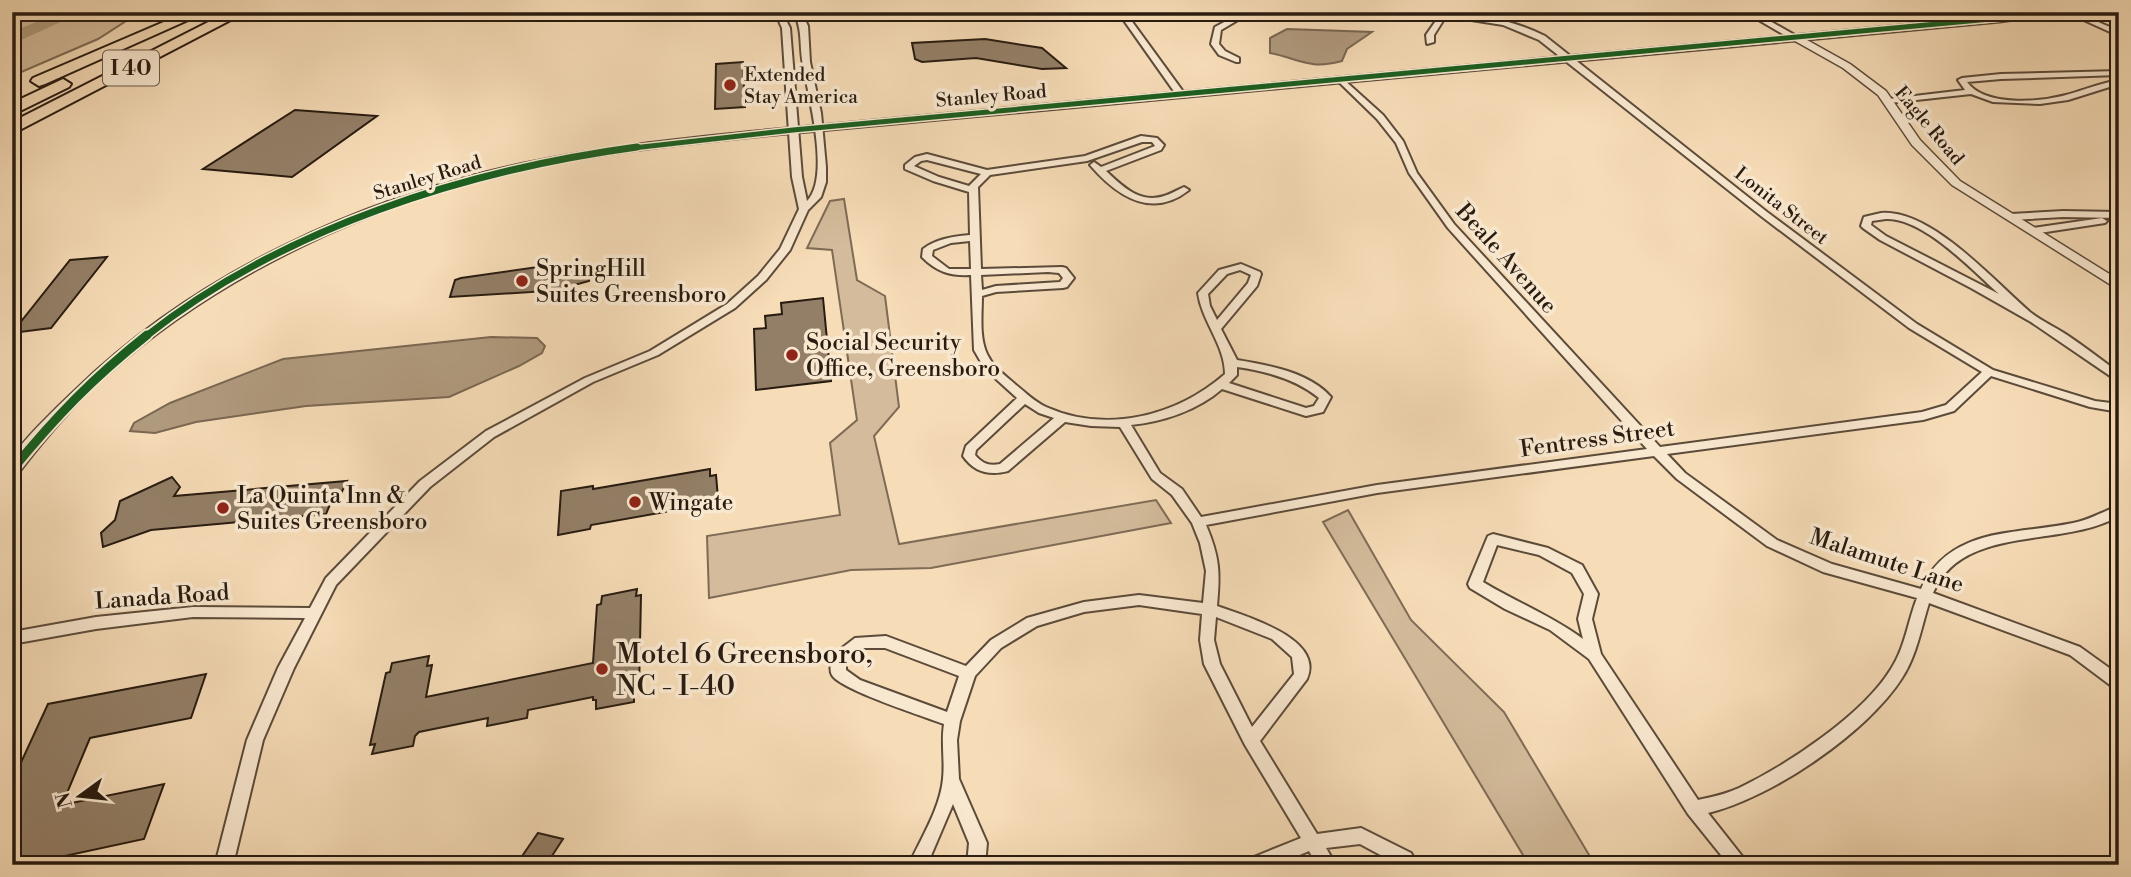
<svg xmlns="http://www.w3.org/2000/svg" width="2131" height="877" font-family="'Libre Bodoni',serif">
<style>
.green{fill:#d3bb9b;stroke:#7e6b56;stroke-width:2}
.water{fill:#b09a7e;stroke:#7a6752;stroke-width:2}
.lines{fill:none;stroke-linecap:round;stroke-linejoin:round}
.river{fill:#b09a7e;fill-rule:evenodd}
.building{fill:#937f67;stroke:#281b10;stroke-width:2}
.minor-casing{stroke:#5c4b3a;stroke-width:4}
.tertiary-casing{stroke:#5c4b3a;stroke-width:3}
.motorway-casing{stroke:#281b10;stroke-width:4}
.minor{fill:#f9e8d0;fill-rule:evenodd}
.tertiary{fill:#f9e8d0;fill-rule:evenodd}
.motorway{fill:#f6dcb7;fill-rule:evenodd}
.cycleway-far2-casing{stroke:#f9e8d0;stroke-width:8}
.cycleway-far1-casing{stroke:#f9e8d0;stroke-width:10}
.cycleway-casing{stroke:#f9e8d0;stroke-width:13}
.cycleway-far2{stroke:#1b5e20;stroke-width:5}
.cycleway-far1{stroke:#1b5e20;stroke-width:7}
.cycleway{stroke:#1b5e20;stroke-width:9}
.poi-dot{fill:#8f2418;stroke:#f9e8d0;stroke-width:2.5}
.labels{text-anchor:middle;stroke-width:7;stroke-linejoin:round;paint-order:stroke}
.far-poi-label{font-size:19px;fill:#281b10;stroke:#f9e8d0;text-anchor:start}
.far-street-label{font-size:19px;fill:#281b10;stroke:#f9e8d0}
.shield{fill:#f9e8d0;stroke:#67584a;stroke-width:2}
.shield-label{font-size:21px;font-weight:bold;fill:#281b10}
.street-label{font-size:23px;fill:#281b10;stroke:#f9e8d0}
.poi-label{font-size:23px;fill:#281b10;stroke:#f9e8d0;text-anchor:start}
.near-poi-label{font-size:28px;fill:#281b10;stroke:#f9e8d0;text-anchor:start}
</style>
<rect width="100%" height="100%" fill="#f6dcb7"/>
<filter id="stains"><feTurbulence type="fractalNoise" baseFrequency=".00286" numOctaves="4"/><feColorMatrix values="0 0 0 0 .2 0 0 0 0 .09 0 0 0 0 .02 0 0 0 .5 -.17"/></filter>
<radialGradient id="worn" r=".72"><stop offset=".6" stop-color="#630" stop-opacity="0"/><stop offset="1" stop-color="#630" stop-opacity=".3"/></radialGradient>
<path class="green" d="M25,12H140L98,39L12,76V17Z
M844,199L857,280L885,296L899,407L874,436L899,544L1156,500L1171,523L931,568L851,570L709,598L707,536L840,515L830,443L857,420L832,250L807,248L830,201Z
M1348,510L1411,620L1504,712L1595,865H1529L1323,522Z"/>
<path class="water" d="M1287,29L1372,32L1347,49L1342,61C1309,70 1300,59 1270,53V38Z
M491,337L537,338L545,346L542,353L519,366L449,397L306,406L196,422L155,433L130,431L134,423L170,403L283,359Z"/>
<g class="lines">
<path class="river" d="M60,12H83L12,44V32Z"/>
</g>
<path class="building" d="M985,39L1042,48L1066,68L1042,69L976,58L922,62L915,59L912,43Z
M743,62L745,107L715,109L716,64Z
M295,110L377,116L292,177L203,169Z
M107,257L51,328L12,333L70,260Z
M566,263L591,264L589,281L560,289L531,292L450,297L455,280L461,278Z
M823,298L831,381L756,390L754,329L766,328L765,316L782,314L781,303Z
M710,469V476L716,475L718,498L710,500V504L591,525L590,529L558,535L561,491L593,486V489Z
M172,477L180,487L174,496L347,481L337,502H331L326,514L151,530L103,547L101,533L115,520L120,501Z
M637,589L636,596L641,595L639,692L634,693V702L596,709V700H593V697L528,710L527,718L487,726L488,718L419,732L415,736L413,746L372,754L375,744L370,745L386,673L390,672L392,663L429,656L427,666L432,665L426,697L593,663L597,605L601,604L602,596Z
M206,674L191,718L90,738L62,805L164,784L144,839L23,865H12V782L48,704Z
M538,833L563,839L546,865H516Z"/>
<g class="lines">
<defs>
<path id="minor" d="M775,12H782L790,28L802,177L807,201C831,177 808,95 803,65C799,44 803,32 794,12H801L808,26L810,62L821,113L826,167V182L821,197L808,210L790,250L766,280L735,308L658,355L593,382L494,437L430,487L336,585L294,668L263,740L233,865H215L247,740L278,668L305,618L193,617L96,629L12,644V632L96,617L193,607L310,608L326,578L420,481L486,431L585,378L650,351L727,304L758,276L780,249L799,209L792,177L782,28Z
M1118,12H1125L1184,93V97H1178Z
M1245,12H1262L1243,17L1221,30L1219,44L1225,51L1239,58V62H1236L1219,55L1211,44L1215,27L1239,14Z
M1434,12C1471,12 1511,19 1545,36L1767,212L1917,324L1993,370L2095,401L2119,404V412L2090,407L1991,376L1954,411L1923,420L1667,454L1685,473L1777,540L1832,564L1921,589C1950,526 2016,535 2073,523C2090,520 2103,511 2119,506V516C2062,549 1963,523 1933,593L2080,647L2119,675V690L2114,688L2070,655L1929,603C1921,628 1917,655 1902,678C1867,733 1771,798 1708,813L1749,865H1729L1688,814L1589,659L1550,630L1505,609L1470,588L1468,584L1488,536L1493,534L1548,548L1582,565L1598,594L1592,619L1601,654L1698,800C1712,797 1726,794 1739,788C1787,765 1863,715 1891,669C1905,648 1908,621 1917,598L1823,572L1767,546L1677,479L1654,456L1377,493L1206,525C1220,558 1220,572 1217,606C1244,616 1325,638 1307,679L1260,741L1317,834L1361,828L1411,853L1418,865H1399L1360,844L1326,848L1336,865H1317L1309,851L1276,865H1246L1249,859L1301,838L1245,745L1204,664L1200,640L1202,614L1139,605L1084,612L1037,626L1001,648L975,676L960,721L957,740L959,779L987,843L985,865H967L969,843L953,804L927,865H909C921,838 940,809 943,779C945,760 941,743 944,724C925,717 839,689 832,675C829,670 831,659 834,654L855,638L886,636L966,666L991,640L1027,618L1084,602L1139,595L1203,603L1206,571L1200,543L1192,523L1172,495L1152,479L1120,427L1091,426L1065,422L1008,471C989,476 974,472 963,456L966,446L1017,398L985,369L974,350L971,275C950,276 937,272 922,257L923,249C936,239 954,236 970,235L969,192L933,181L905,169V165L915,157L927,154L987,170L1085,156L1141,136L1157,138L1164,145L1161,150L1106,171C1122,186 1140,204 1164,196C1171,194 1177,190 1184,187L1189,190C1151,220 1116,195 1090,165L1094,162L1101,167L1155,146L1152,142H1142L1087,161L990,175L978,187L981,269L1062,267L1066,268L1074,278L1067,287L1063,288L996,292L982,296C982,314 979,337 987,354C993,367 1006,376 1016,385C1026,393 1035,402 1046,407C1107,434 1177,416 1225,374C1225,345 1202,322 1198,293L1219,270L1241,264L1260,272L1261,274L1257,286L1221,329L1237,360C1268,365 1309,372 1331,397L1323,412L1306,416L1222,389C1198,410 1163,422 1131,425L1160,473L1182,489L1201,517L1377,485L1647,449L1448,228L1409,173L1396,143L1377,119L1340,83V79H1343L1383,115L1403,141L1417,173L1454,224L1660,447L1922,412L1946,405L1982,372L1909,328L1761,216L1539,40L1503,25L1446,16L1434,35V42L1427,44L1426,35L1440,15ZM927,160L981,174L969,186L939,177L914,166L921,161ZM970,241L971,269H949L932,256L933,250L951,243ZM1240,270L1251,275L1248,283L1217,320L1210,306L1208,294L1227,274ZM1048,272L1059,273L1063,278L1060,282L996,286L982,290L981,275ZM1237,367C1265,371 1296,379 1319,398L1314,406L1306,408L1229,383L1237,375ZM1025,404L1039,413L1054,418L1000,464C989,466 983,464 975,455L976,450ZM1497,545L1539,555L1572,573L1584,594L1578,619L1583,639C1552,616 1516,602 1483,582ZM1216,617L1272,639L1292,657L1294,674L1252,727L1220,664L1214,640ZM863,648H885L959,676L947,712L860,680L846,670V661Z
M1745,12H1754L1800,38L1793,40Z
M2066,12H2075L2119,31V36Z
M2119,71V75L2001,79L1967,82C1985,107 2040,102 2066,95C2084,90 2101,83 2119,80V84L2068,100L2040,104L1993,102L1971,94L1889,103L1885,101L1889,99L1965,90L1958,80L1962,78L2001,74Z
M2063,211L2118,212L2119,218L2063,217L2011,220L2006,217L2011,214Z
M1881,213C1931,209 1994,281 2030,312C2041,321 2055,327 2067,335C2085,347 2102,360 2119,373V382L2031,322L1971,288L1880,240L1863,228L1861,226L1864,217ZM1886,219C1924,218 1972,270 1999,294L1886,236L1871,225L1872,221Z
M2102,218L2107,221L2105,223L2033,234L2028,231L2033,228Z"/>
<path id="tertiary" d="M2041,12H2071L2000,22L1807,40L1850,64L1886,91L1920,140L1960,181L2119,280V290L1952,185L1912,145L1878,95L1843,68L1795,41L755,137C678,145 600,153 524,170C377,201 219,274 106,376C73,405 45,439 18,474L12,475C12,471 11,464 12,459C17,445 63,401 76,389C196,273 362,197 524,163C600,147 678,139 755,131Z"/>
<path id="motorway" d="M187,12H206L45,84L39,86L31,81L33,78Z
M228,12H246L12,134V122Z
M63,79L71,84L69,87L12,115V103Z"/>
</defs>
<use href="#minor" class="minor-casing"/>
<use href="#tertiary" class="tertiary-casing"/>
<use href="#motorway" class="motorway-casing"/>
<use href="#minor" class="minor"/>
<use href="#tertiary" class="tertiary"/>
<use href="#motorway" class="motorway"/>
<defs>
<path id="cycleway-far2" d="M624,149L793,130L2067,12"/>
<path id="cycleway-far1" d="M145,337C282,228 467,170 637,147"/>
<path id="cycleway" d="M12,470C56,416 93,378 147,335"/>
</defs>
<use href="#cycleway-far2" class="cycleway-far2-casing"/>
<use href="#cycleway-far1" class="cycleway-far1-casing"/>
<use href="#cycleway" class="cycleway-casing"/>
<use href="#cycleway-far2" class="cycleway-far2"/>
<use href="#cycleway-far1" class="cycleway-far1"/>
<use href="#cycleway" class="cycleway"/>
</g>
<g class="poi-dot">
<circle cx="730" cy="85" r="7"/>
<circle cx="522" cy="281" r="7"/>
<circle cx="792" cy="355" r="7"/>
<circle cx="635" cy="502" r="7"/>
<circle cx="223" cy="508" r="7"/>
<circle cx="602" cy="669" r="7"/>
</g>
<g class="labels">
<g class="far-poi-label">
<text x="744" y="81">Extended<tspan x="744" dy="22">Stay America</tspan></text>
</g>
<g class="far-street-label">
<text transform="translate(991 95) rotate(-5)" y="7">Stanley Road</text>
<text transform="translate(1930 125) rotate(50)" y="7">Eagle Road</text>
<text transform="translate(427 177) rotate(-17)" y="7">Stanley Road</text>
<text transform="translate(1782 205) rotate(38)" y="7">Lonita Street</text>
</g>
<rect class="shield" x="103" y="50.5" width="56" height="35" rx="5"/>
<g class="shield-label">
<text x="131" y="75">I 40</text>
</g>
<g class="street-label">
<text transform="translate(1507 258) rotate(48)" y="8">Beale Avenue</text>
<text transform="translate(1597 438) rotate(-8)" y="8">Fentress Street</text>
<text transform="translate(1887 560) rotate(18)" y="8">Malamute Lane</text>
<text transform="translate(162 596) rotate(-4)" y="8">Lanada Road</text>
</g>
<g class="poi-label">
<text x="536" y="276">SpringHill<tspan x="536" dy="26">Suites Greensboro</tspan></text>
<text x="806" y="350">Social Security<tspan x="806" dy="26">Office, Greensboro</tspan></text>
<text x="237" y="503">La Quinta Inn &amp;<tspan x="237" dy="26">Suites Greensboro</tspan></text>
<text x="649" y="510">Wingate</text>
</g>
<g class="near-poi-label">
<text x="616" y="663">Motel 6 Greensboro,<tspan x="616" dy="32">NC - I-40</tspan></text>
</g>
</g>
<rect width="2131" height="877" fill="none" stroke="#f6dcb7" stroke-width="42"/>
<rect x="14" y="14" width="2103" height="849" fill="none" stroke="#281b10" stroke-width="3.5"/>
<rect x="21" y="21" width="2089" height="835" fill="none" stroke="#281b10" stroke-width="2"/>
<g transform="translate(80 796) rotate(255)" stroke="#f9e8d0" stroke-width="5" paint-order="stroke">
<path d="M0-5L12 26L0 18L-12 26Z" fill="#281b10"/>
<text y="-10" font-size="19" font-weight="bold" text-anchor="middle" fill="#281b10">N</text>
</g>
<rect width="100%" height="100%" filter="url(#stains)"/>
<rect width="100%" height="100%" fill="url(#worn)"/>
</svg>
